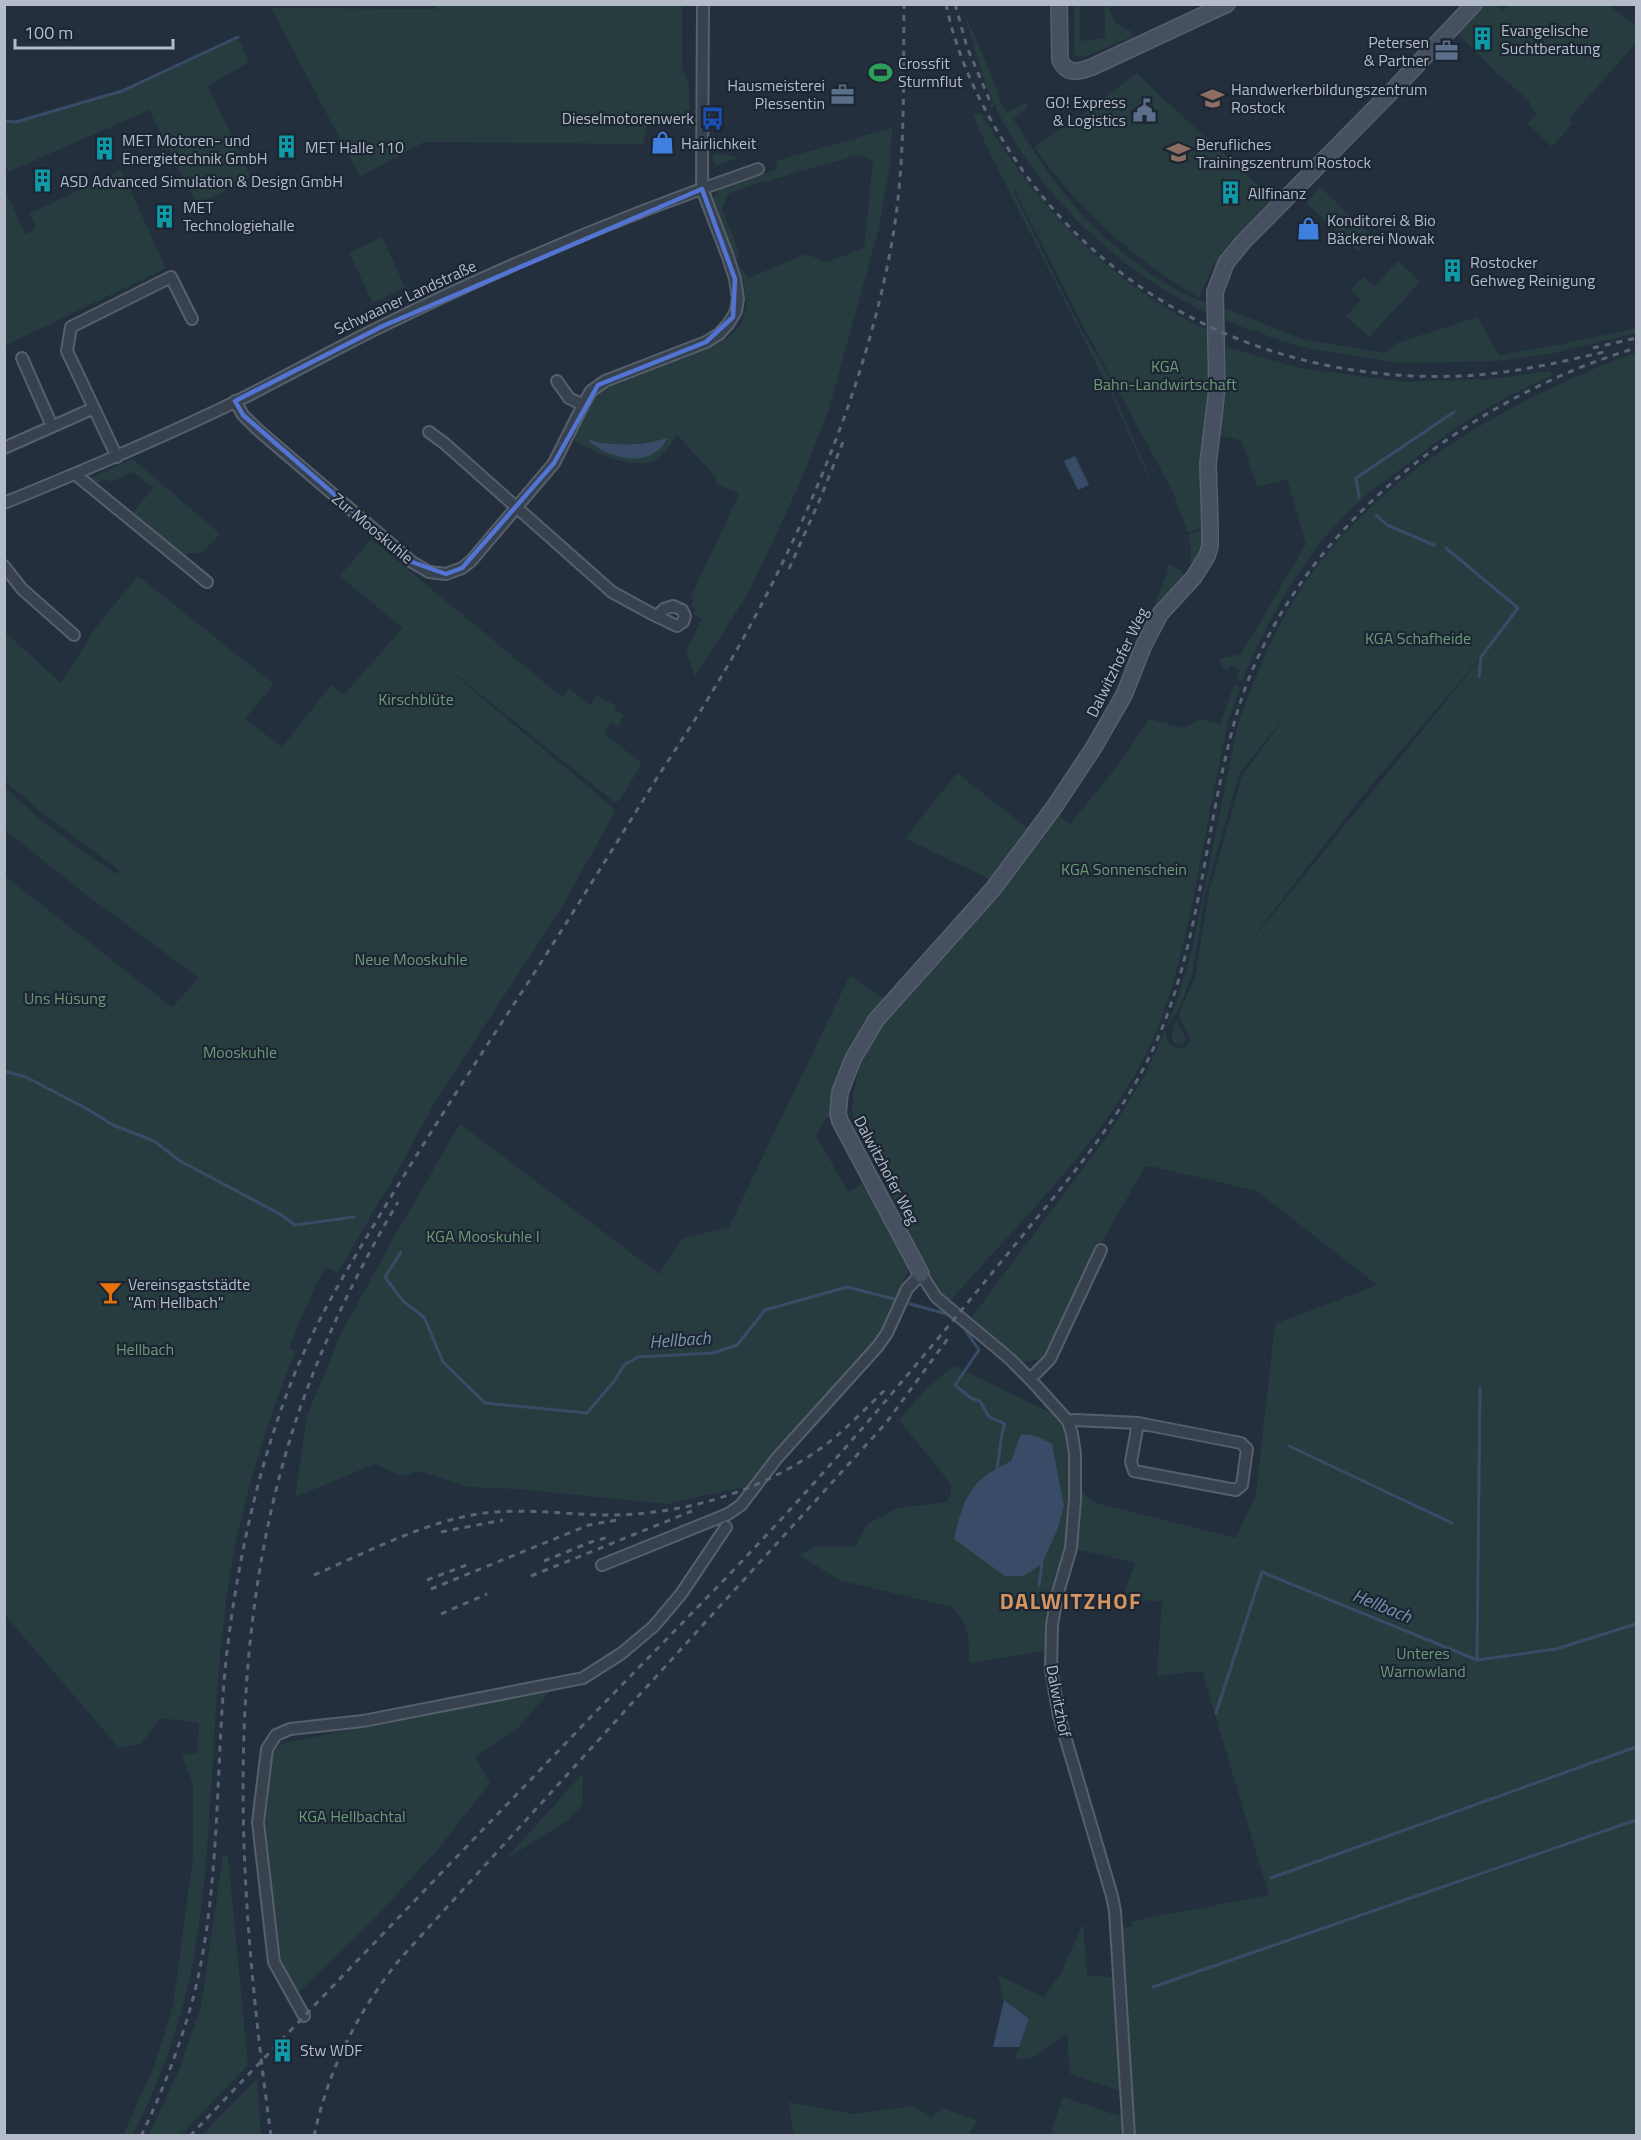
<svg xmlns="http://www.w3.org/2000/svg" width="1641" height="2140" font-family="'Titillium Web',sans-serif">
<style>
.green{fill:#263c3f;fill-rule:evenodd}
.water{fill:#394c67}
.lines{fill:none;stroke-linecap:round;stroke-linejoin:round}
.stream{stroke:#394c67;stroke-width:3}
.street-casing{stroke:#565f6c;stroke-width:14}
.secondary-casing{stroke:#565f6c;stroke-width:18}
.street{stroke:#38414e;stroke-width:10}
.secondary{stroke:#465061;stroke-width:15}
.rail{stroke:#5a6575;stroke-width:3;stroke-dasharray:6 6;stroke-linecap:butt}
.marked{fill:none;stroke:#5274d3;stroke-width:4.5;stroke-linejoin:round}
.labels{text-anchor:middle;stroke-width:4.5;stroke-linejoin:round;paint-order:stroke}
.poi-label{font-size:16px;fill:#b4bcc9;stroke:#1d2633;text-anchor:start}
.street-label{font-size:16px;fill:#b4bcc9;stroke:#1d2633}
.park-label{font-size:16px;fill:#6b9a76;stroke:#1d2633}
.water-label{font-size:18px;font-style:italic;fill:#7c92b1;stroke:#1d2633}
.district-label{font-size:22px;font-weight:bold;letter-spacing:1.5px;fill:#d59563;stroke:#1d2633}
</style>
<rect width="100%" height="100%" fill="#242f3e"/>
<path class="green" d="M437,4L682,5V69L689,85L690,127L648,124L643,144L424,142L360,177L271,8L436,9Z
M1074,5H1080V41L1105,38V5H1108C1111,18 1117,27 1131,31L1133,36L1088,56L1080,57L1074,55Z
M1484,5H1495L1503,10L1511,5H1608L1636,25V43L1569,119L1573,123L1552,147L1527,123L1537,115L1529,104L1530,102L1497,73L1458,34Z
M964,12L994,81L1001,103L1008,112L1027,102L1028,108L1013,119L1054,181L1083,216L1105,238L1149,273L1168,285L1193,298L1209,303L1210,315C1193,305 1174,297 1158,286C1089,242 1027,175 992,100C980,72 973,41 964,12Z
M238,37L249,62L208,86L251,177L197,205L149,110L8,172L5,164V121L16,122L122,91Z
M1137,73L1167,102L1273,199L1236,235L1215,262L1199,298C1133,258 1078,210 1034,147L1087,111Z
M981,113C1038,209 1109,282 1210,332L1213,392L1205,527L1188,533L1172,490L1080,320L1015,190H1013L1079,325L1114,386L1112,391L1146,467L1151,484L1109,389L987,147L973,115Z
M892,128L890,164L879,228L829,409L800,483L750,590L695,677L686,650L702,619L693,614L695,609L691,607L694,599L691,597L739,494L715,483L717,478L677,435C671,443 665,455 655,460C633,471 593,452 574,440L587,407L602,390L709,348C750,329 752,308 739,267L749,278L805,254L828,262L864,248L873,160L858,155L753,185L728,194L722,209L740,254L737,261L713,199L719,189L778,169L775,161Z
M716,153L735,157L736,159L716,166L712,158Z
M121,170L166,268L5,346V190L26,235L36,227L29,214Z
M1320,187L1372,236L1358,251L1306,203Z
M382,237L405,287L373,303L349,253Z
M1398,261L1420,282L1369,337L1346,316L1361,300L1351,290L1363,277L1374,287Z
M1224,308L1305,340L1385,353L1397,343L1477,317L1499,355L1568,343L1636,328V333L1555,353L1498,361L1399,363L1310,349L1269,337L1261,332L1247,329L1226,320Z
M1226,347L1299,368L1404,382L1491,379L1550,371L1552,375C1527,387 1502,399 1479,413C1453,429 1429,448 1405,466C1386,480 1367,493 1351,509C1302,557 1268,619 1242,681L1237,679L1240,670L1231,665L1227,670L1222,666L1219,659L1241,654L1306,544L1287,479L1257,487L1242,441L1218,434L1226,399Z
M1636,353V2135H1050L1063,2097L1128,2119L1127,2093L1070,2074L1067,2033L1031,2059H1015L1029,2019L1004,2000L998,1975L1044,1997L1061,1973L1083,1923L1087,1975L1119,1978L1126,1976L1122,1928L1132,1926V1921L1269,1895L1202,1671L1157,1676L1162,1601L1122,1600L1135,1563L1071,1548L1051,1650L970,1663C968,1642 970,1620 951,1607L839,1580L799,1555L815,1546L855,1547L868,1524L898,1508L947,1502L951,1494V1484L899,1420L927,1388L954,1366L1068,1421L1075,1487L1096,1503L1236,1538L1256,1495L1275,1324L1377,1285L1257,1191L1150,1166L1145,1167L1098,1248L1048,1352C1041,1360 1032,1362 1022,1361L976,1322L972,1317L1108,1135L1145,1075L1165,1031C1167,1041 1170,1048 1181,1049L1189,1044L1190,1037L1180,1019V1011L1195,977L1209,892L1242,776L1290,710L1239,774L1206,891L1192,976L1178,1011L1166,1028L1178,998L1192,950L1238,724C1254,677 1273,633 1299,592C1362,494 1469,424 1573,378C1594,369 1615,359 1636,353ZM1494,642L1238,957L1364,794ZM1021,1434L1023,1576L997,1468L1011,1461Z
M133,459L220,534L202,553H188L182,557L148,530L147,523L132,513L153,488L134,472L111,482L106,479L96,483L101,490L86,480Z
M1204,529L1203,547L1197,562L1190,563L1191,551L1188,535Z
M371,539L563,698L569,688L590,706L596,695L616,706L614,709L624,715L618,727L610,722L604,733L642,764L619,801L614,802L418,644L616,810L560,910L436,1100L389,1187L381,1198L338,1273L325,1267L309,1300L289,1348L295,1351C265,1429 238,1511 227,1595C210,1714 215,1837 194,1956C183,2019 161,2078 133,2135H123L153,2069L173,2006L193,1857V1784L182,1755L197,1753L199,1723L160,1718L141,1744L119,1748L5,1615V876L172,1007L199,978L89,897L5,830V788L48,826L116,874L119,870L46,816L5,781V632L61,683L97,626L138,576L274,684L245,719L282,747L331,685L344,695L402,628L340,576Z
M1168,564L1180,570L1184,578L1148,622L1167,573Z
M1234,685L1240,688L1228,721C1218,770 1208,819 1199,868C1187,934 1171,1012 1137,1071C1088,1158 1014,1228 949,1302L940,1294L880,1173L855,1129L852,1110L853,1096L859,1069L878,1031L941,958L1057,814L1070,824L1119,764L1149,719L1184,728L1200,719L1220,724Z
M957,773L1031,831L993,881L905,838Z
M850,975L886,1000L832,1114L825,1120L816,1135L848,1192L866,1182L910,1260L908,1270L885,1325L871,1350L764,1464L752,1485L667,1504L517,1489L468,1487L419,1471L402,1476L375,1464L295,1497L307,1416L340,1336L395,1235L460,1124L659,1274L682,1239L729,1227Z
M1176,1020L1185,1037L1184,1042L1180,1045L1174,1043L1171,1036Z
M551,1690L517,1729L475,1757L490,1783L439,1848L376,1917L298,1993L282,1966L273,1914L266,1822L272,1756L277,1747L284,1743Z
M583,1773L582,1805L568,1820L506,1859Z
M223,1855H228L248,2065L180,2135H149L178,2072L201,2007Z
M257,2079L261,2135H202Z
M788,2102L853,2114L914,2106L931,2117L943,2108L978,2121L968,2135H794Z"/>
<path class="water" d="M663,439H667C652,469 610,460 589,441L590,440C606,446 647,446 663,439Z
M1075,456L1089,485L1078,490L1064,461Z
M1021,1434L1036,1436L1052,1444L1064,1506L1058,1528L1042,1564L1023,1576H1005L954,1539C964,1497 970,1480 1011,1461Z
M1004,2000L1029,2019L1019,2047H993Z"/>
<g class="lines">
<path class="stream" d="M4,121L16,122L122,91L238,37
M1359,497L1356,478L1454,412
M1376,515L1387,525L1434,545
M1446,548L1518,608L1481,657L1479,677
M4,1071L26,1077L89,1110L113,1125L154,1141L180,1161L280,1214L295,1225L354,1217
M401,1252L385,1277L403,1301L424,1317L443,1362L485,1403L587,1413L615,1380L624,1365L638,1357L713,1353L737,1345L765,1310L847,1287L894,1299
M910,1304L947,1314L964,1328L979,1350L955,1385L971,1398L980,1401L989,1417L1005,1424C1000,1435 1000,1454 997,1468L998,1470
M1289,1446L1452,1523
M1039,1585L1042,1564L1040,1561
M1477,1660L1480,1388
M1216,1713L1262,1572L1477,1660L1556,1649L1636,1624
M1271,1878L1636,1747
M1153,1987L1636,1820"/>
<defs>
<path id="street" d="M22,358L52,426
M557,381L569,398L583,405
M235,401L243,415L257,429L412,562L429,572L446,574L462,568L471,561L554,463L583,405L591,391L605,381L706,342L719,334L729,323L736,311L738,299L735,279L728,257L702,189L703,4
M429,432L444,443L612,592L654,615L677,626L683,622L685,616L682,610L673,606L664,609L657,616
M4,448L94,408
M117,457L67,351L71,327L171,277L192,319
M75,474L207,582
M4,503C83,471 161,438 237,401C285,377 333,350 382,326C502,267 632,212 758,169
M4,566L22,589L74,635
M1030,1379L1050,1359L1101,1250
M1068,1421L1075,1420L1138,1423L1241,1443L1247,1449L1242,1485L1236,1490L1134,1471L1131,1462L1138,1423
M602,1565L728,1514L741,1505L777,1458L878,1346L887,1333L907,1289L921,1274L936,1297L1010,1359L1030,1379L1068,1421L1072,1434L1075,1454V1499L1071,1548L1057,1596L1052,1625L1051,1669L1059,1716L1112,1896L1115,1911L1129,2136
M304,2016L274,1962L258,1822L267,1749L276,1735L290,1729L363,1721L583,1678L622,1653L654,1626L681,1594L726,1527"/>
<path id="secondary" d="M1059,4L1060,60C1067,75 1078,72 1092,67L1227,4
M921,1274L840,1121L838,1114L840,1092L853,1059L876,1020L993,889L1055,806L1094,747L1124,695L1143,647L1160,614L1194,577L1207,556L1210,546V524L1208,464L1217,389L1215,292L1226,263L1243,242L1396,87L1474,4"/>
</defs>
<use href="#street" class="street-casing"/>
<use href="#secondary" class="secondary-casing"/>
<use href="#street" class="street"/>
<use href="#secondary" class="secondary"/>
<path class="rail" d="M946,4C958,63 987,119 1021,168C1121,312 1289,383 1461,376C1509,374 1557,363 1604,352
M955,4L967,47L992,106
M1593,348L1636,338
M789,569L820,499L845,437
M441,1532L503,1520
M544,1561L591,1542L609,1537
M314,1575C368,1552 425,1521 485,1513C528,1508 569,1515 612,1515C683,1514 755,1493 814,1453C841,1435 865,1409 888,1387
M531,1576L692,1511
M427,1580L472,1563
M431,1589L589,1525L617,1520
M441,1614L487,1594
M141,2136C163,2091 181,2043 194,1995C221,1886 215,1771 226,1660C237,1562 259,1460 297,1368C321,1311 354,1258 386,1205C426,1139 468,1074 510,1010C557,939 602,866 647,794C669,758 694,723 715,687C793,558 864,396 891,247C906,167 903,86 904,4
M190,2136C321,1998 453,1861 584,1724C664,1641 746,1560 822,1474C859,1433 895,1390 930,1348C966,1305 1001,1262 1036,1219C1074,1173 1111,1127 1140,1075C1200,966 1202,838 1235,720C1285,539 1461,400 1636,348
M271,2136C241,1915 223,1684 282,1467C307,1374 349,1285 398,1202
M314,2136C328,2070 358,2011 400,1959L886,1423L949,1337"/>
</g>
<path class="marked" d="M702,189L735,279L733,317L706,342L598,385L554,463L462,568L446,574L412,562L243,415L235,401L383,326Z"/>
<defs>
<symbol id="building-bare" viewBox="-9 -9 18 18"><path d="M-4-6H4V6H1V3H-1V6H-4ZM-2.5-4.3h1.7v1.8h-1.7ZM.8-4.3h1.7v1.8H.8ZM-2.5-1h1.7V.8h-1.7ZM.8-1h1.7V.8H.8Z" fill="#0f9aa8" stroke="#1d2633" stroke-width="2.5" paint-order="stroke"/></symbol>
<symbol id="office-bare" viewBox="-9 -9 18 18"><path d="M-6-3h4V-5.5h4V-3h4V5H-6ZM-1-4.5V-3h2v-1.5ZM-6 0V1H6V0Z" fill="#5c6f8a" stroke="#1d2633" stroke-width="2.5" paint-order="stroke"/></symbol>
<symbol id="stadium-bare" viewBox="-9 -9 18 18"><path d="M0-5a6.5 5 0 1 0 0 10a6.5 5 0 1 0 0-10ZM-3.5-1.8h7v3.6h-7Z" fill="#2e9e5b" stroke="#1d2633" stroke-width="2.5" paint-order="stroke"/></symbol>
<symbol id="university-bare" viewBox="-9 -9 18 18"><path d="M0-5L7-2L0 1L-7-2ZM-4 1L0 2.5L4 1V4Q0 6-4 4Z" fill="#8d6e63" stroke="#1d2633" stroke-width="2.5" paint-order="stroke"/></symbol>
<symbol id="civic-bare" viewBox="-9 -9 18 18"><path d="M-.6-6.5H3V-4.5H.6V-3L4-1V1h2V6H-6V1h2V-1L-.6-3ZM-1.2 2.5V6h2.4V2.5Z" fill="#5c6f8a" stroke="#1d2633" stroke-width="2.5" paint-order="stroke"/></symbol>
<symbol id="bus-bare" viewBox="-9 -9 18 18"><path d="M-5-6H5V4H4V6H2V4H-2V6H-4V4H-5ZM-3.5-4V0h7V-4ZM-3.5 1.2v1.5H-2V1.2ZM2 1.2v1.5H3.5V1.2Z" fill="#1a4fb4" stroke="#1d2633" stroke-width="2.5" paint-order="stroke"/></symbol>
<symbol id="shop-bare" viewBox="-9 -9 18 18"><path d="M-5-2.5h2.3a2.7 3.5 0 0 1 5.4 0H5L5.5 6h-11ZM-1.5-2.5h3a1.5 2.3 0 0 0-3 0Z" fill="#3f7fe0" stroke="#1d2633" stroke-width="2.5" paint-order="stroke"/></symbol>
<symbol id="school-bare" viewBox="-9 -9 18 18"><path d="M0-5L7-2L0 1L-7-2ZM-4 1L0 2.5L4 1V4Q0 6-4 4Z" fill="#8d6e63" stroke="#1d2633" stroke-width="2.5" paint-order="stroke"/></symbol>
<symbol id="bar-bare" viewBox="-9 -9 18 18"><path d="M-6-5H6L.8 .8V4.5H3.5V6h-7V4.5H-.8V.8Z" fill="#e8710a" stroke="#1d2633" stroke-width="2.5" paint-order="stroke"/></symbol>
</defs>
<g fill-rule="evenodd">
<use href="#building-bare" x="1466" y="22" width="33" height="33"/>
<use href="#office-bare" x="1430" y="34" width="33" height="33"/>
<use href="#stadium-bare" x="864" y="56" width="33" height="33"/>
<use href="#office-bare" x="826" y="78" width="33" height="33"/>
<use href="#university-bare" x="1196" y="82" width="33" height="33"/>
<use href="#civic-bare" x="1128" y="94" width="33" height="33"/>
<use href="#bus-bare" x="696" y="102" width="33" height="33"/>
<use href="#shop-bare" x="646" y="126" width="33" height="33"/>
<use href="#building-bare" x="270" y="130" width="33" height="33"/>
<use href="#building-bare" x="88" y="132" width="33" height="33"/>
<use href="#school-bare" x="1162" y="136" width="33" height="33"/>
<use href="#building-bare" x="26" y="164" width="33" height="33"/>
<use href="#building-bare" x="1214" y="176" width="33" height="33"/>
<use href="#building-bare" x="148" y="200" width="33" height="33"/>
<use href="#shop-bare" x="1292" y="212" width="33" height="33"/>
<use href="#building-bare" x="1436" y="254" width="33" height="33"/>
<use href="#bar-bare" x="94" y="1276" width="33" height="33"/>
<use href="#building-bare" x="266" y="2034" width="33" height="33"/>
</g>
<g class="labels">
<g class="poi-label">
<text x="1501" y="36">Evangelische<tspan x="1501" dy="18">Suchtberatung</tspan></text>
<text x="1429" y="48" text-anchor="end">Petersen<tspan x="1429" dy="18">&amp; Partner</tspan></text>
<text x="898" y="69">Crossfit<tspan x="898" dy="18">Sturmflut</tspan></text>
<text x="825" y="91" text-anchor="end">Hausmeisterei<tspan x="825" dy="18">Plessentin</tspan></text>
<text x="1231" y="95">Handwerkerbildungszentrum<tspan x="1231" dy="18">Rostock</tspan></text>
<text x="1126" y="108" text-anchor="end">GO! Express<tspan x="1126" dy="18">&amp; Logistics</tspan></text>
<text x="694" y="124" text-anchor="end">Dieselmotorenwerk</text>
<text x="122" y="146">MET Motoren- und<tspan x="122" dy="18">Energietechnik GmbH</tspan></text>
<text x="681" y="149">Hairlichkeit</text>
<text x="1196" y="150">Berufliches<tspan x="1196" dy="18">Trainingszentrum Rostock</tspan></text>
<text x="305" y="153">MET Halle 110</text>
<text x="60" y="187">ASD Advanced Simulation &amp; Design GmbH</text>
<text x="1248" y="199">Allfinanz</text>
<text x="183" y="213">MET<tspan x="183" dy="18">Technologiehalle</tspan></text>
<text x="1327" y="226">Konditorei &amp; Bio<tspan x="1327" dy="18">Bäckerei Nowak</tspan></text>
<text x="1470" y="268">Rostocker<tspan x="1470" dy="18">Gehweg Reinigung</tspan></text>
<text x="128" y="1290">Vereinsgaststädte<tspan x="128" dy="18">"Am Hellbach"</tspan></text>
<text x="300" y="2056">Stw WDF</text>
</g>
<g class="street-label">
<text transform="translate(405 297) rotate(-25)" y="6">Schwaaner Landstraße</text>
<text transform="translate(373 528) rotate(40)" y="6">Zur Mooskuhle</text>
<text transform="translate(1117 662) rotate(-64)" y="6">Dalwitzhofer Weg</text>
<text transform="translate(887 1170) rotate(62)" y="6">Dalwitzhofer Weg</text>
<text transform="translate(1059 1701) rotate(79)" y="6">Dalwitzhof</text>
</g>
<g class="park-label">
<text x="1165" y="372">KGA<tspan x="1165" dy="18">Bahn-Landwirtschaft</tspan></text>
<text x="1418" y="644">KGA Schafheide</text>
<text x="416" y="705">Kirschblüte</text>
<text x="1124" y="875">KGA Sonnenschein</text>
<text x="411" y="965">Neue Mooskuhle</text>
<text x="65" y="1004">Uns Hüsung</text>
<text x="240" y="1058">Mooskuhle</text>
<text x="483" y="1242">KGA Mooskuhle I</text>
<text x="145" y="1355">Hellbach</text>
<text x="1423" y="1659">Unteres<tspan x="1423" dy="18">Warnowland</tspan></text>
<text x="352" y="1822">KGA Hellbachtal</text>
</g>
<g class="water-label">
<text transform="translate(680 1340) rotate(-4)" y="6">Hellbach</text>
<text transform="translate(1382 1606) rotate(22)" y="6">Hellbach</text>
</g>
<g class="district-label">
<text x="1071" y="1609">DALWITZHOF</text>
</g>
</g>
<rect width="1641" height="2140" fill="none" stroke="#b4bcc9" stroke-width="12"/>
<path d="M15 39v9h158v-9" fill="none" stroke="#b4bcc9" stroke-width="3"/>
<text x="24" y="39" font-size="18" fill="#b4bcc9" stroke="#1d2633" stroke-width="4.5" paint-order="stroke">100 m</text>
</svg>
